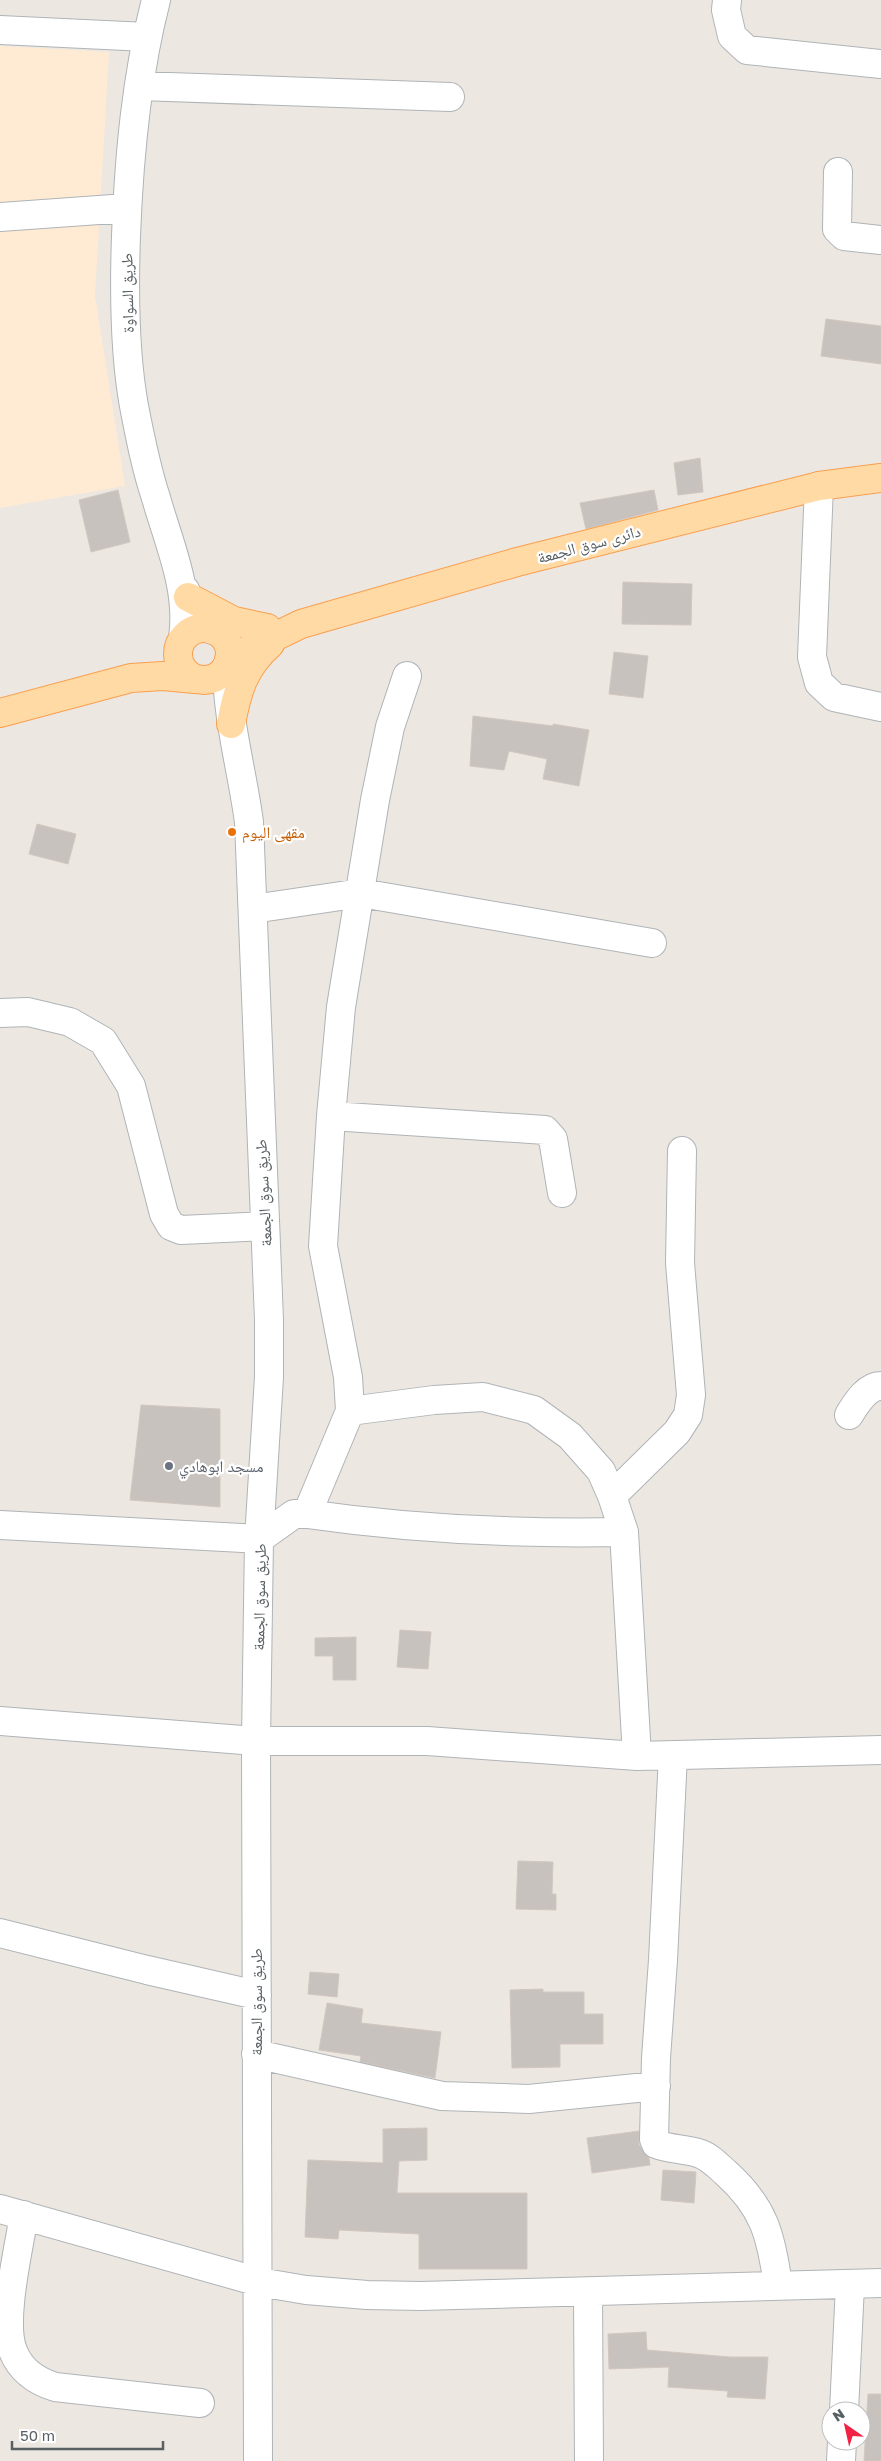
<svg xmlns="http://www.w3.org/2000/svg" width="881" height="2461" font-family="'Golos Text','Noto Naskh Arabic',sans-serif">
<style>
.commercial{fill:#ffead4}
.building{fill:#c8c2be;stroke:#d2c7bf}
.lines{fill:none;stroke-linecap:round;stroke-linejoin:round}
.minor-casing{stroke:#afb4b7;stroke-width:30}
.major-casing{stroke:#f99f4e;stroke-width:30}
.minor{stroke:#fff;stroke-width:28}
.major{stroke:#ffdaa4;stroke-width:28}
.food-dot{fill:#e8710a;stroke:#fff;stroke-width:2}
.worship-dot{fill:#6b7280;stroke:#fff;stroke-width:2}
.labels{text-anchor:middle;stroke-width:4.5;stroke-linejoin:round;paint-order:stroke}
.street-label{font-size:16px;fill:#596063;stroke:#fff}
.food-label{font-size:16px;fill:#c56008;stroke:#fff;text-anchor:start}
.worship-label{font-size:16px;fill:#5b616d;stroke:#fff;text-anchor:start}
</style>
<rect width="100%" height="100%" fill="#ede7e1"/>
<path class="commercial" d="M0,46L109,52L95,296L125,486L0,508Z"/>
<path class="building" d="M826,319L881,326V364L821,356Z
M700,458L703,492L678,495L674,463Z
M118,490L130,542L91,552L79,500Z
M654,490L658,510L586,529L580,503Z
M623,582L692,584L691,625L622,624Z
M614,652L648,656L643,698L609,694Z
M473,716L553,726V724L589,730L579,786L543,779L547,759L509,751L504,770L470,766Z
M37,824L76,834L68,864L29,854Z
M141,1405L220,1409V1507L130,1500Z
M400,1630L431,1632L428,1669L397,1667Z
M356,1637V1680H333V1656H315V1638Z
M518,1861L553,1862L552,1894H556V1910L516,1909Z
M310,1972L339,1974L337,1997L308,1994Z
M543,1989V1992H584V2014H603V2044H560V2067L512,2068L510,1990Z
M327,2003L363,2009L361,2023L441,2032L435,2078L360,2062L361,2056L319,2050Z
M427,2128V2160L399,2161L397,2193H527V2269H419V2234L339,2230L338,2239L305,2237L308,2160L383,2163V2129Z
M639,2131V2145L649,2158L650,2165L592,2173L587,2138Z
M663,2170L696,2172L694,2203L661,2200Z
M646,2332L647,2350L730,2357H768L765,2399L727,2397L728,2391L668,2387L669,2367L609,2369L608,2334Z
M868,2394H881V2461H864Z"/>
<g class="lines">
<defs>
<path id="minor" d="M156,0C136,77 129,157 126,236C124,292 124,351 134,406C140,437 146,468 156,498C169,544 190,589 183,638
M727,0L726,10L732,36L747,50L881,64
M0,30L147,37
M140,86L450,97
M838,172L837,229L844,236L881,240
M0,217L127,208
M819,486L812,657L819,683L834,697L881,707
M185,590L194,608L213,630
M227,666C227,719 242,770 249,822L269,1320V1377L259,1539L256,1741L258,2461
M407,676L390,727L375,800L341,1007L331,1116L323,1246L348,1377L350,1411L434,1400L483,1397L534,1410L570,1436L601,1471L612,1496L624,1532L637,1756
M253,909L361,893L652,943
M0,1013L28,1012L70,1022L103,1041L131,1086L164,1214L171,1226L181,1230L265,1226
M331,1116L545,1130L553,1139L562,1193
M849,1415C856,1404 866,1386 881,1386
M612,1496L677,1432L688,1415L691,1395L680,1263L682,1151
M307,1514C411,1529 519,1534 624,1532
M0,1525L259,1539L294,1514H307L350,1411
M0,1721L256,1741H427L637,1756L881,1750
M673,1755L663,1960L656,2058L654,2139L656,2144C669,2149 684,2149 698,2153C709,2156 717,2165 726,2173C764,2207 771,2235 778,2285
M0,1933L147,1970L257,1995
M256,2054L442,2096L529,2099L656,2086
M0,2209L259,2282L306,2290L367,2295L421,2296L881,2283
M24,2215C19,2248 1,2321 13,2351C21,2371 36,2381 55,2387L200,2403
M588,2292L589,2461
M844,2411L850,2285
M841,2461L842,2441"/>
<path id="major" d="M188,597L234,621L267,628
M178 654a26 26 0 1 1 52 0a26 26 0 1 1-52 0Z
M229,659L301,624L517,562L819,486L881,478
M0,713L131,678L163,676L195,679
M231,724C237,691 244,667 270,644"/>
</defs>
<use href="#minor" class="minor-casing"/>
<use href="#major" class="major-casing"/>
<use href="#minor" class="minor"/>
<use href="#major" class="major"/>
</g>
<circle class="food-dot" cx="232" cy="832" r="5"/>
<circle class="worship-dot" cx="169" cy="1466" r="5"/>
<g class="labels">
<g class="street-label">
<text transform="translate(127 293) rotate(-91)" y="6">طريق السواوة</text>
<text transform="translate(589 544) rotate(-15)" y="6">دائرى سوق الجمعة</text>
<text transform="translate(263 1193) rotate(-93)" y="6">طريق سوق الجمعة</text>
<text transform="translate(259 1597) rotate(-89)" y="6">طريق سوق الجمعة</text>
<text transform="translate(256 2002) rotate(-90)" y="6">طريق سوق الجمعة</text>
</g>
<g class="food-label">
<text x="242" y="838">مقهى اليوم</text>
</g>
<g class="worship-label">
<text x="179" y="1472">مسجد ابوهادي</text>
</g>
</g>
<g transform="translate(846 2426) rotate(326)"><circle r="24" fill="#ffffff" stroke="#bdbfc1"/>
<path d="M0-4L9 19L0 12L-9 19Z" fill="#f22245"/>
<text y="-8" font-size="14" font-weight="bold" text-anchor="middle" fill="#596063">N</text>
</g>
<path d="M12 2441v8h151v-8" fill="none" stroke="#596063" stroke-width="2.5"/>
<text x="20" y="2441" font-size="15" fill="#596063" stroke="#ffffff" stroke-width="4" paint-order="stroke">50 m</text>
</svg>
